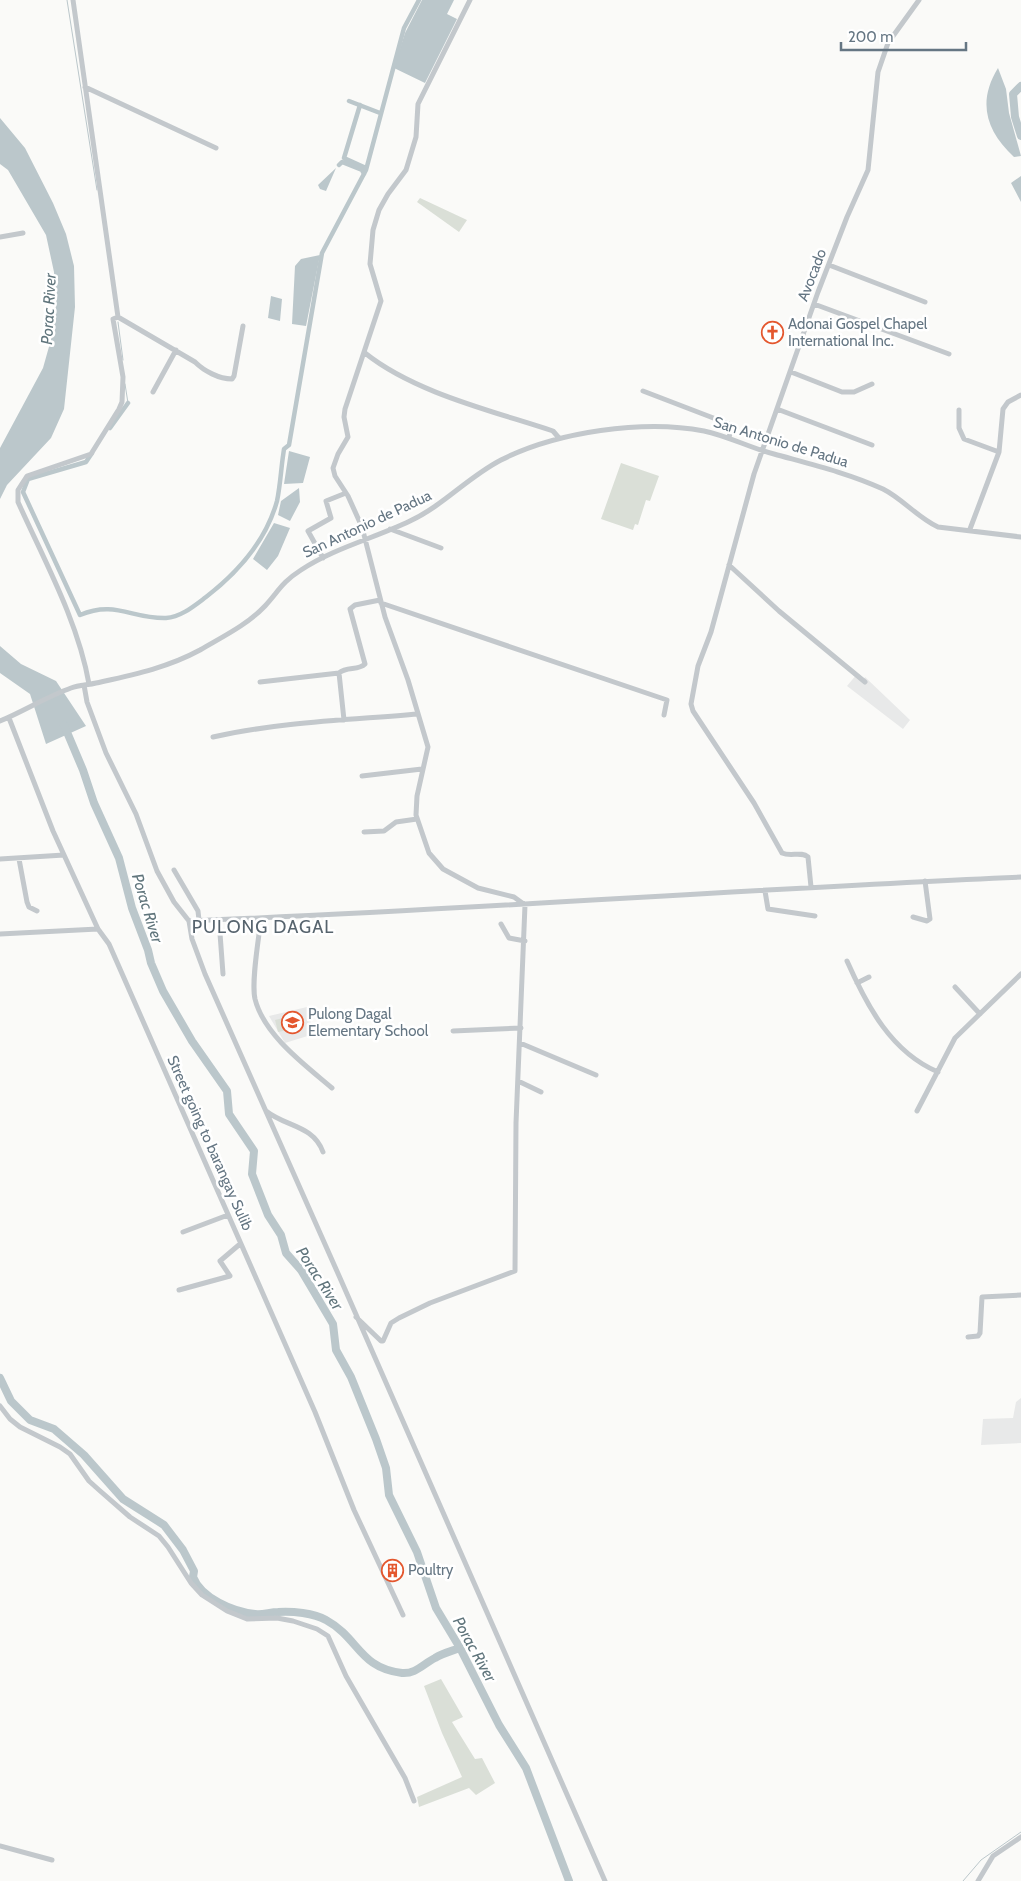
<svg xmlns="http://www.w3.org/2000/svg" width="1021" height="1881" font-family="Cabin,sans-serif">
<style>
.built{fill:#e8e9e9}
.green{fill:#dadfd7}
.water{fill:#bbc7cb}
.lines{fill:none;stroke-linecap:round;stroke-linejoin:round}
.stream{stroke:#bbc7cb;stroke-width:1}
.canal{stroke:#bbc7cb;stroke-width:4.5}
.river{stroke:#bbc7cb;stroke-width:8}
.minor{stroke:#c3c8cc;stroke-width:5}
.labels{text-anchor:middle;stroke-width:5;stroke-linejoin:round;paint-order:stroke}
.street-label{font-size:15px;fill:#657683;stroke:#fff}
.poi-label{font-size:15px;fill:#657683;stroke:#fff;text-anchor:start}
.water-label{font-size:16px;font-style:italic;fill:#60757c;stroke:#fff}
.quarter-label{font-size:18px;letter-spacing:1px;fill:#57646e;stroke:#fff}
</style>
<rect width="100%" height="100%" fill="#fafaf8"/>
<path class="built" d="M857,674L864,679L865,677L910,720L903,729L847,686Z
M307,1007L314,1034L285,1043L269,1016Z
M1021,1398V1443L981,1445L983,1419L1013,1418L1016,1402Z"/>
<path class="green" d="M420,198L467,220L459,232L417,202Z
M621,463L659,476L650,501L646,500L638,525L635,524L633,530L601,519Z
M295,1015L297,1028L278,1032L275,1020Z
M441,1679L463,1717L452,1722L475,1759L482,1758L495,1783L476,1795L469,1788L419,1807L417,1797L462,1777L442,1733L424,1686Z"/>
<path class="water" d="M422,0H454L447,14L457,19L425,83L394,68L405,33Z
M998,68L1006,89L1009,113L1021,156L1014,157C986,131 977,102 998,68Z
M0,118L25,148L53,203L66,234L74,266L75,307L64,409L51,438L7,485L0,499V448L43,368L52,336L56,305L54,272L46,235L8,170L0,164Z
M336,168L326,191L320,189L318,185Z
M1021,176V202L1011,183Z
M320,255L306,326L292,324L295,266L301,259Z
M271,296L282,299L280,321L268,318Z
M289,451L310,457L303,483L284,484Z
M299,488L300,502L290,521L278,515L281,501Z
M274,523L290,528L278,556L267,570L253,559Z
M0,646L21,664L56,681L86,726L46,744L30,694L0,673Z"/>
<g class="lines">
<path class="stream" d="M67,0L97,190
M118,322L123,360
M125,384L128,403
M963,1881L981,1860L1021,1832"/>
<path class="canal" d="M349,101L380,113
M360,105L344,158L366,168
M339,165L342,162L362,170L364,174
M110,428L128,403
M92,453L86,462L28,479L23,492L80,615C115,600 132,619 166,618C181,617 194,606 206,597C237,573 266,541 277,501C280,487 281,470 283,456L284,449L289,445L322,253L366,170L404,28L419,0"/>
<path class="river" d="M1021,86L1013,94L1015,117L1021,136
M64,725L83,770L94,803L119,858L132,908L148,950L151,963L163,991L192,1041L227,1091L229,1114L254,1151L252,1174L268,1215L281,1235L286,1253L301,1270L333,1324L336,1350L351,1377L376,1439L386,1468L389,1495L417,1552L436,1608L460,1648L499,1725L526,1768L569,1881
M0,1378L11,1401L30,1420L54,1429L84,1455L123,1499L164,1525L183,1550L194,1571L193,1577C201,1598 233,1612 255,1614C263,1615 270,1612 278,1612C292,1611 314,1613 326,1620C359,1638 359,1668 402,1673C416,1674 423,1664 435,1658C443,1653 452,1651 460,1648"/>
<path class="minor" d="M73,0L118,317L113,319L123,377L122,402L119,409L91,454L27,476L18,490V502C44,560 78,621 89,684
M85,87L216,148
M0,237L23,233
M829,265L925,302
M814,304L949,354
M118,317L195,362C204,371 219,379 232,379L234,376L243,326
M365,353C415,393 493,411 553,431L559,438
M791,372L842,392H854L872,384
M643,391L729,424L731,428L729,438
M153,392L176,350
M777,409L872,445
M959,410V428L964,439L999,452
M390,529L441,548
M970,529L999,452L1003,409L1008,402L1021,395
M323,558L308,531L331,518L326,501L346,493
M729,565L779,611L865,682
M381,603L667,700L664,715
M339,673C347,666 358,671 365,664L350,609L355,605L380,600
M260,682L339,673L344,720
M84,685L87,702L106,753L136,814L157,871L174,902L189,921L192,939L205,974L340,1278L605,1881
M9,718L53,831L98,929L109,944L315,1412L354,1510L403,1615
M0,721C24,711 46,697 71,688C79,685 88,685 96,683C132,675 167,668 200,650C222,637 247,625 265,606C278,592 282,582 301,570C334,548 375,538 410,521C444,505 468,477 501,460C556,432 644,419 704,431C728,436 750,448 774,454C810,464 848,473 883,489C903,499 918,518 938,527L1021,537
M213,737C280,722 350,720 418,714
M362,776L422,769
M364,832L384,831L396,822L417,819
M0,859L64,855
M19,859L27,902L29,907L37,911
M174,870L198,911L199,920
M811,887L808,857C801,851 791,857 782,853L754,803L693,711L691,704L698,666L711,632L754,474L818,292L847,217L868,170L878,72L888,43L919,0
M765,891L768,909L815,916
M913,917L927,921L930,919L925,881
M261,918C259,938 251,981 255,999C264,1035 305,1065 332,1088
M219,920L223,974
M189,921C467,910 744,889 1021,877
M501,924L509,938L525,941
M0,934L98,929
M847,961C867,1006 891,1052 938,1072
M857,983L869,977
M955,987L980,1014
M453,1031L521,1028
M520,1043L596,1075
M518,1081L541,1092
M266,1111C286,1127 313,1125 323,1152
M917,1111L955,1038L1021,974
M183,1232L228,1215
M179,1290L230,1276L220,1261L240,1244
M356,1317L381,1341H383L391,1323L399,1318L430,1303L515,1271L516,1123L525,905L514,897L478,888L443,869L429,853L416,815L417,796L428,747L408,680L385,617L362,527L348,496L335,476L333,468L338,454L348,437L344,417L345,409L381,301L370,264L373,230L379,210L388,194L406,170L416,137L418,104L470,0
M968,1337L978,1336L980,1333L982,1297L1021,1295
M0,1406L10,1419L20,1427L60,1447L70,1454L89,1481L99,1490L130,1517L159,1536L168,1547L191,1583L202,1595L227,1611L247,1619L277,1618L293,1621L317,1629L328,1636L346,1676L405,1778L414,1801
M0,1846L52,1860
M978,1881L993,1856L1021,1837"/>
</g>
<defs>
<symbol id="church-ring" viewBox="-11 -11 22 22"><circle r="9.5" fill="#fff" stroke="#e4572e" stroke-width="1.5"/><path d="M-1.2-6h2.4v3.5h3.3v2.4h-3.3V6h-2.4V-.1h-3.3v-2.4h3.3Z" fill="#e4572e"/></symbol>
<symbol id="school-ring" viewBox="-11 -11 22 22"><circle r="9.5" fill="#fff" stroke="#e4572e" stroke-width="1.5"/><path d="M0-5L7-2L0 1L-7-2ZM-4 1L0 2.5L4 1V4Q0 6-4 4Z" fill="#e4572e"/></symbol>
<symbol id="building-ring" viewBox="-11 -11 22 22"><circle r="9.5" fill="#fff" stroke="#e4572e" stroke-width="1.5"/><path d="M-4-6H4V6H1V3H-1V6H-4ZM-2.5-4.3h1.7v1.8h-1.7ZM.8-4.3h1.7v1.8H.8ZM-2.5-1h1.7V.8h-1.7ZM.8-1h1.7V.8H.8Z" fill="#e4572e"/></symbol>
</defs>
<g fill-rule="evenodd">
<use href="#church-ring" x="760" y="320" width="25" height="25"/>
<use href="#school-ring" x="280" y="1010" width="25" height="25"/>
<use href="#building-ring" x="380" y="1558" width="25" height="25"/>
</g>
<g class="labels">
<g class="street-label">
<text transform="translate(812 275) rotate(-69)" y="5">Avocado</text>
<text transform="translate(781 442) rotate(17)" y="5">San Antonio de Padua</text>
<text transform="translate(367 524) rotate(-25)" y="5">San Antonio de Padua</text>
<text transform="translate(210 1143) rotate(66)" y="5">Street going to barangay Sulib</text>
</g>
<g class="poi-label">
<text x="788" y="329">Adonai Gospel Chapel<tspan x="788" dy="17">International Inc.</tspan></text>
<text x="308" y="1019">Pulong Dagal<tspan x="308" dy="17">Elementary School</tspan></text>
<text x="408" y="1575">Poultry</text>
</g>
<g class="water-label">
<text transform="translate(48 309) rotate(-87)" y="6">Porac River</text>
<text transform="translate(148 908) rotate(73)" y="6">Porac River</text>
<text transform="translate(320 1278) rotate(57)" y="6">Porac River</text>
<text transform="translate(475 1649) rotate(61)" y="6">Porac River</text>
</g>
<g class="quarter-label">
<text x="263" y="933">PULONG DAGAL</text>
</g>
</g>
<path d="M841 42v8h125v-8" fill="none" stroke="#657683" stroke-width="2.5"/>
<text x="848" y="42" font-size="15" fill="#657683" stroke="#ffffff" stroke-width="4" paint-order="stroke">200 m</text>
</svg>
